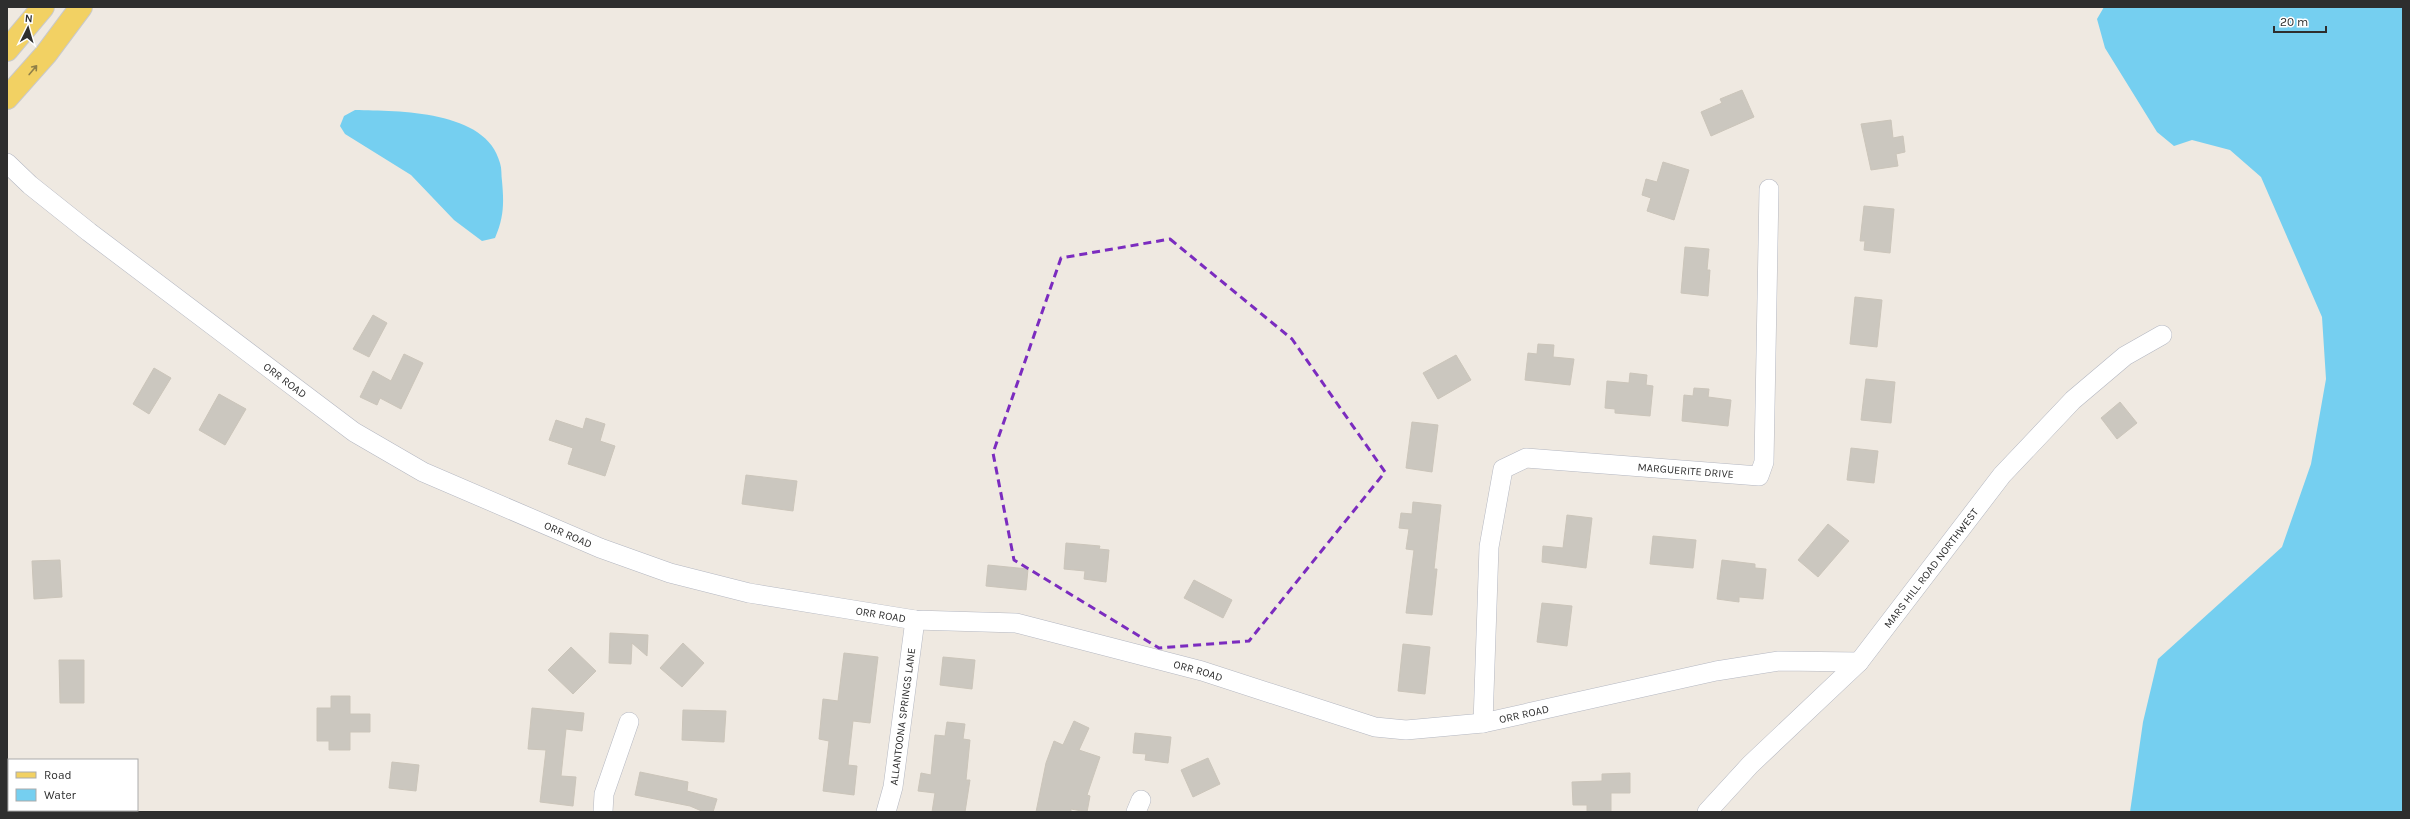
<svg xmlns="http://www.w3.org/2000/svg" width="2410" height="819" font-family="Karla,sans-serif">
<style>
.water{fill:#75cff0}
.building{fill:#cbc7bf;stroke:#cbc5ba}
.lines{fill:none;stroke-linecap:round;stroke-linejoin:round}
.minor-casing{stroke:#b4b7c1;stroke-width:20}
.major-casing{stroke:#c9c9c9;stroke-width:24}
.minor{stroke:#fff;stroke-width:19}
.major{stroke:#f2d163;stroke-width:22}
.oneway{stroke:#908048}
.marked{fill:none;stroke:#7b2cbf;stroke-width:3;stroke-dasharray:8 5;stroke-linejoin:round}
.labels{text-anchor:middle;stroke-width:3;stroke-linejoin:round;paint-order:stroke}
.street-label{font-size:11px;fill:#2e2e2e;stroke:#fff}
</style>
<rect width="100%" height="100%" fill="#efe9e1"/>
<path class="water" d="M2104,7H2403V812H2130L2143,722L2158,659L2282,547L2311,464L2326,379L2322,317L2261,177L2230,150L2192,140L2174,146L2157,132L2105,48L2097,19Z
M355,110C398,111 487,110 500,163C502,169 501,175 502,181C504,203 504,217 495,238L482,241L454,220L411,175L345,134L340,126L344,116Z"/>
<path class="building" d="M1742,90L1754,117L1711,136L1701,112L1722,103L1720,99Z
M1891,120L1893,138L1903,136L1905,152L1896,154L1898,166L1871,170L1861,124Z
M1663,162L1689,170L1674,220L1647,211L1651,198L1642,195L1646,179L1657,182Z
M1864,206L1894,209L1890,253L1864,250L1865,241H1860Z
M1685,247L1709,249L1707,270H1710L1708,296L1681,293Z
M1855,297L1882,300L1877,347L1850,344Z
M373,315L387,323L369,357L353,349Z
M1538,344L1554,345L1553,357L1574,359L1570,385L1525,380L1528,353L1537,354Z
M404,354L423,363L401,409L380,398L377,405L360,397L373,371L391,381Z
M1456,355L1471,380L1438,399L1423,373Z
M154,368L171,378L149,414L133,404Z
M1630,373L1647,375L1646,385L1653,386L1650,416L1615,413V409L1605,408L1607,381L1629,383Z
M1866,379L1895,382L1891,423L1861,420Z
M1694,388L1709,389L1708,397L1731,400L1728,426L1682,421L1684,395L1693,396Z
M219,394L246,409L225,445L199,430Z
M2120,402L2137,423L2117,439L2101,418Z
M586,418L605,424L600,441L615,446L605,476L568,464L573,448L549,440L556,420L583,429Z
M1412,422L1438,425L1432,472L1406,468Z
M1851,448L1878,451L1874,483L1847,480Z
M746,475L797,481L793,511L742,504Z
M1413,502L1441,505L1434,569H1437L1432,615L1406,613L1414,550L1406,549L1409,529L1399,528L1401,513L1412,514Z
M1567,515L1592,518L1586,568L1542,562L1543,546L1563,548Z
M1828,524L1849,541L1818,577L1798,560Z
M1653,536L1696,540L1693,568L1650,564Z
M1066,543L1100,546L1099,549L1109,550L1106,582L1084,579L1085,571L1064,569Z
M60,560L62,597L34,599L32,561Z
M1722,560L1755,564V568L1766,569L1763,599L1739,597V602L1717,599Z
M988,565L1028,569L1026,590L986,586Z
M1194,580L1232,600L1223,618L1184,598Z
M1542,603L1572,606L1567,646L1537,642Z
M610,633L648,635L647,656L632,643L631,664L609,663Z
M683,643L704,663L682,687L660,668Z
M1403,644L1430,647L1425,694L1398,691Z
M571,647L596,671L573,694L548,670Z
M844,653L878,657L870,723L853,721L848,765L857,766L854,795L823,791L829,741L819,739L823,699L838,701Z
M943,657L975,660L972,689L940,685Z
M59,660H84V703H60Z
M331,696H350V714H370V732H350V750H329V741H317V708H331Z
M532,708L584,713L582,731L566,729L561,776L576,777L573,806L540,802L546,750L528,749Z
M683,710L726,711L724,742L682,740Z
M1074,721L1089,728L1079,750L1100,757L1087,795L1090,796L1087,812L1071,809V812H1036L1046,763L1054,741L1063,745Z
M947,722L965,724L963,739L970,740L966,780H970L965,812H932L935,793L918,791L921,773L931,775L935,735L945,736Z
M1135,733L1171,737L1168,763L1145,760L1146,754L1133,753Z
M1208,758L1220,784L1193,797L1181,770Z
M392,762L419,765L416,791L389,788Z
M640,772L688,782L687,791L717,799L713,812H704L690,806L635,795Z
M1630,773V793H1611V812H1587V805H1573L1572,782L1602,781V774Z"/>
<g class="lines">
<defs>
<g id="minor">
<path id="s1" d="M7,163L30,185L89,232L354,432L423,472L600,548L670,573L749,593L915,620L1016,623L1202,671L1375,727L1406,730L1483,723L1716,671L1779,661L1859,662"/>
<path id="s2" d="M1483,723L1489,547L1503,469L1526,458L1759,476L1764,462L1769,189"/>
<path d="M603,812L604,794L629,722"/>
<path id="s3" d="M886,812L893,787L915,620"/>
<path d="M1136,812L1141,800"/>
<path id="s4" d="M1707,812L1750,765L1859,662L2002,475L2073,400L2125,356L2162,335"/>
</g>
<path id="major" d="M7,50L43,7
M7,98L46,54L81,7"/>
</defs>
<use href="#minor" class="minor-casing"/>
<use href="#major" class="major-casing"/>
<use href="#minor" class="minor"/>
<use href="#major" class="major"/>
</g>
<defs><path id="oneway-shaft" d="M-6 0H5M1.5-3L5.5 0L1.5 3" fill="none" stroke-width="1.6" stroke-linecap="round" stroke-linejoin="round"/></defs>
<use class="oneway" href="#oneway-shaft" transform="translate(33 70) rotate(-50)"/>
<path class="marked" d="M1170,239L1292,339L1385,472L1249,641L1159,648L1014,560L993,453L1061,258Z"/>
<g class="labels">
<g class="street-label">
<text dy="4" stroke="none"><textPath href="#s1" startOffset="353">ORR ROAD</textPath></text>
<text dy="4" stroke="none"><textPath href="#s2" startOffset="441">MARGUERITE DRIVE</textPath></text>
<text dy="4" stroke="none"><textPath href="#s1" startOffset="677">ORR ROAD</textPath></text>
<text dy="4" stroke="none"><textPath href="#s4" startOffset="332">MARS HILL ROAD NORTHWEST</textPath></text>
<text dy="4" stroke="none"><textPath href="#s1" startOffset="1001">ORR ROAD</textPath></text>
<text dy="4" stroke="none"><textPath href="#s1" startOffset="1325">ORR ROAD</textPath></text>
<text dy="4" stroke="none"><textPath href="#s1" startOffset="1661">ORR ROAD</textPath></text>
<text dy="4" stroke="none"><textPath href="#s3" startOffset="97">ALLANTOONA SPRINGS LANE</textPath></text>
</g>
</g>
<rect width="2410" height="819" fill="none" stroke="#2e2e2e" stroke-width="16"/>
<rect x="8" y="759" width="130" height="52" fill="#ffffff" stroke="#ababab"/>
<rect x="16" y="772" width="20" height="6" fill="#f2d163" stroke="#ababab"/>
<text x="44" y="779" font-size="12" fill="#2e2e2e">Road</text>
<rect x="16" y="789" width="20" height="12" fill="#75cff0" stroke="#ababab"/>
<text x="44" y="799" font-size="12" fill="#2e2e2e">Water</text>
<g transform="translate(28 28) rotate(5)" stroke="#ffffff" stroke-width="3" paint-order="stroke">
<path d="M0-3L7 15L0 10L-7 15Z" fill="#2e2e2e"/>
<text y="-6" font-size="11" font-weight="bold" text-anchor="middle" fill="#2e2e2e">N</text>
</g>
<path d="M2274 26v6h52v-6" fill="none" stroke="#2e2e2e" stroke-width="2"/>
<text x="2280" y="26" font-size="12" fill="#2e2e2e" stroke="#ffffff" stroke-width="3" paint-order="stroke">20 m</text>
</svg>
